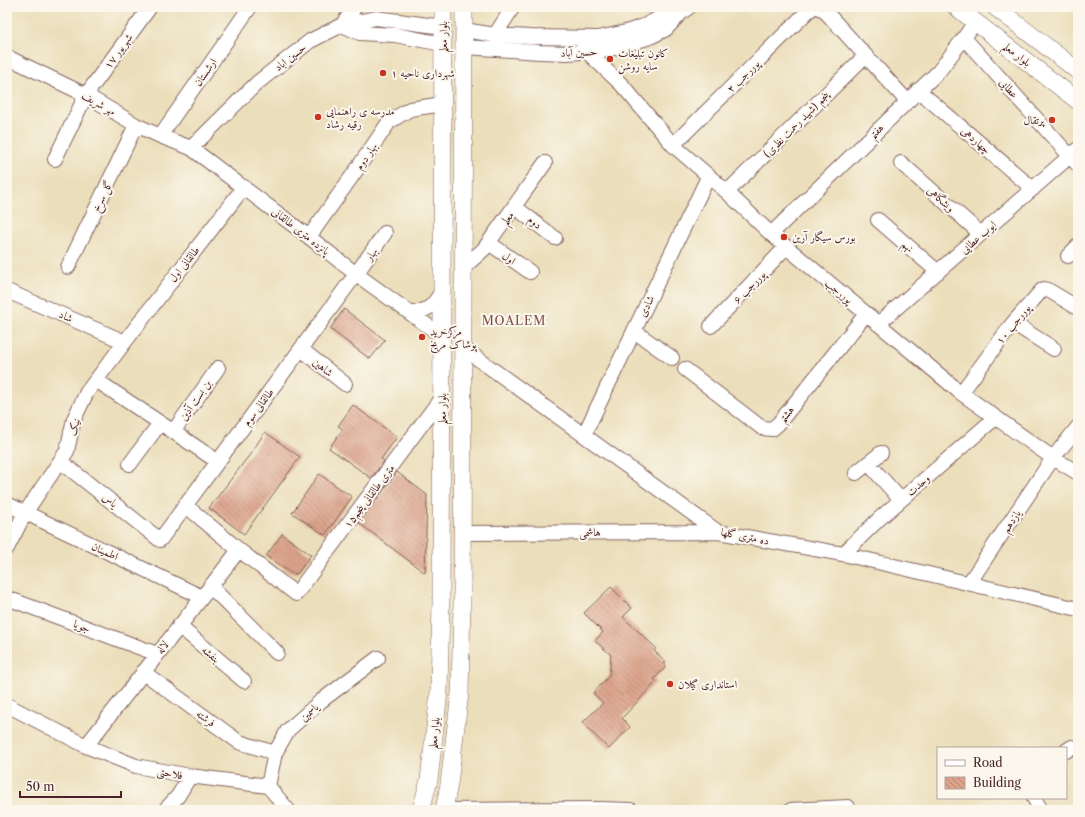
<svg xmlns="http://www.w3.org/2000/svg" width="1085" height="817" font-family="'Libre Caslon Text',Amiri,serif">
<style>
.building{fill:url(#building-back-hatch)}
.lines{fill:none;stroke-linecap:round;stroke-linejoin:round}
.minor-casing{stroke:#82625d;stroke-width:16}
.major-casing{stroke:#82625d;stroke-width:18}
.minor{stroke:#fff;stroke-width:14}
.major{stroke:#fff;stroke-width:17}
.poi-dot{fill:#c8321e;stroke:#fbf7ec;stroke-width:1.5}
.labels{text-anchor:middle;stroke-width:4;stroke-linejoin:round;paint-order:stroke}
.street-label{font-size:11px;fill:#4a1f2b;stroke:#fbf7ec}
.poi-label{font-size:11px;fill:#4a1f2b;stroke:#fbf7ec;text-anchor:start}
.neighbourhood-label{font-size:12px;letter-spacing:1px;fill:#7d4d4c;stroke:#fbf7ec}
</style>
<defs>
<pattern id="building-back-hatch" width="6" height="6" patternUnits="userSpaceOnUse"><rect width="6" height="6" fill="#dca38a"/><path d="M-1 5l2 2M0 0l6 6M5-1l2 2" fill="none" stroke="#b48471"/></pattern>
</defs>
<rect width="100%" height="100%" fill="#fbf7ec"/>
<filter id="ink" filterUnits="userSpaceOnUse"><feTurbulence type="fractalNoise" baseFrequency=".025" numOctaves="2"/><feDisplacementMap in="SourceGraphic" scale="8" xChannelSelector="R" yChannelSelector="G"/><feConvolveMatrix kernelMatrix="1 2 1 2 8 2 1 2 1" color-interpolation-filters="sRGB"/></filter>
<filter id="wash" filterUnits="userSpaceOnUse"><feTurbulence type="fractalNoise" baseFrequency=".012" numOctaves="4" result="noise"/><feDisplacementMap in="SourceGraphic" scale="16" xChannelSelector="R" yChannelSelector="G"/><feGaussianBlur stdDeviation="0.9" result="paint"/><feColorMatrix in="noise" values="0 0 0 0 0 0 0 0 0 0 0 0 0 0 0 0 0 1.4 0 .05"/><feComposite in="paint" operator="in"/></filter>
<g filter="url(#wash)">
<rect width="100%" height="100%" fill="#ebdeba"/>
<g id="blocks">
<path class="building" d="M344,309L385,340L370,359L330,329Z
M353,405L397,437L381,459L384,461L371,478L329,448L343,429L338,426Z
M265,432L300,457L244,534L209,508L251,453Z
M397,472L427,495L425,573L359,523Z
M319,474L352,497L325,535L292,513Z
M282,534L311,555L297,574L291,573L266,556Z
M611,587L632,608L623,617L656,648L654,651L665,661V668L654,679L656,682L622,718L630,727L609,749L582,723L603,703L593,693L609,676L611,655L595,641L603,632L584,613Z"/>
</g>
</g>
<g filter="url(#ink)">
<use href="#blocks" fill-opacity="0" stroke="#82625d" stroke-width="1"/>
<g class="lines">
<defs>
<path id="minor" d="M818,7L824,10L907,101
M342,25L360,33L395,35L443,44
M342,25L355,7
M464,30L495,35L531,37L598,38L626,32L646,25L664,15L682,12
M495,35L513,7
M582,38L586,51L622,85L673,145L727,192L771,234L961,393L1053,458L1078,473
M964,38L1078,165
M464,47L540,52L567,53L607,50L650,37L666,29L682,12L689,7
M7,57L86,95L136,125L160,136L191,148L309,237L356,274L442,336
M918,90L1033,189
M160,136L250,7
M673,145L808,11L814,7
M191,148L257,83L310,41L342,25L376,18L443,27
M55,159L86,95L150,7
M901,163L981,234
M727,192L865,56
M515,207L555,238
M878,220L938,272
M771,234L939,71L964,38L975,22
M309,237L355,172L389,122L410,109L443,104
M489,243L530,272
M1068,256L1078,246
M68,267L136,125
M463,268L484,249L545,163
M7,291L125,342
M411,314C431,309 432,307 442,291
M1013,323L1054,349
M878,324L1078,149
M711,326L786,247
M634,331L672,358
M463,348L718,532L843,554L1078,609
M301,349L345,384
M685,369L762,428L772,429L778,424L866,314
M96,380L217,461
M961,393L1013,323L1042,290L1044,289L1048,290L1078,308
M173,432L218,368
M584,435L708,177
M60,461L160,540L356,274L385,233
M868,463L901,500
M130,464L160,423
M856,473L881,453
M7,504L202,597
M185,505L239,550L296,594L442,397
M462,533L718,532
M7,548L25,513L67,451L74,419L87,392L156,301L244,187
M843,554L879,519L995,418
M969,583L1053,458L1078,427
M210,586L277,653
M7,598L157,654
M179,626L244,681
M143,672L239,742L275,753
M7,705L86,746L136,766L190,776L268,786L288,810
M86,746L239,550
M1066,751L1072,747
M268,786L275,753L288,730L321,701L378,658
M1034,798L1041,810
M165,810L178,796L190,776
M444,810L600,809L631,810
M791,810L848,807"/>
<path id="major" d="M956,7L1078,101
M995,7L1078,71
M421,810L429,780L439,692L441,602L443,7
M444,810L449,784L460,693L462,602L464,7"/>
</defs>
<use href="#minor" class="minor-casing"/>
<use href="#major" class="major-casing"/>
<use href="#minor" class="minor"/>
<use href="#major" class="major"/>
</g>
</g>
<g class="poi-dot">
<circle cx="610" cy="59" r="4"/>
<circle cx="383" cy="73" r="4"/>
<circle cx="318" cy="117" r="4"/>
<circle cx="1052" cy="120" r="4"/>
<circle cx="784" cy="237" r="4"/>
<circle cx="422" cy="337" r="4"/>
<circle cx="670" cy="684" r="4"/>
</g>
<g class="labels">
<g class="street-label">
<text transform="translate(443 37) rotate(-90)" y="4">بلوار معلم</text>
<text transform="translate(118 51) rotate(-54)" y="4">۱۷ شهریور</text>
<text transform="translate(579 52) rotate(-2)" y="4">حسین آباد</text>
<text transform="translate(1017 54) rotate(38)" y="4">بلوار معلم</text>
<text transform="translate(290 57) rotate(-38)" y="4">حسین اباد</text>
<text transform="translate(205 72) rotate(-55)" y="4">ارشستان</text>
<text transform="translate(743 76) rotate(-45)" y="4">پوررجب ۲</text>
<text transform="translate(1009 88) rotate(48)" y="4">عطایی</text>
<text transform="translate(99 103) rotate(30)" y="4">مهر شریف</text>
<text transform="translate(796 124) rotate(-45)" y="4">پنجم (شهید رحمت نظری)</text>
<text transform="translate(876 131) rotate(-44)" y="4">هفتم</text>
<text transform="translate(976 140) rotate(41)" y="4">چهاردهی</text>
<text transform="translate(366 156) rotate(-56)" y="4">بهار دوم</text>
<text transform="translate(102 196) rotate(-64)" y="4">گل سرخ</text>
<text transform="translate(941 199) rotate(42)" y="4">ویشگاهی</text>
<text transform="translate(507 218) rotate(-55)" y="4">معلم</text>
<text transform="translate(535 222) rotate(38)" y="4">دوم</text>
<text transform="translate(301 231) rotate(38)" y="4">پانزده متری طالقانی</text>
<text transform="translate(978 237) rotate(-41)" y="4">ایوب عطایی</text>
<text transform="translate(908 246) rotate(41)" y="4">نهم</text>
<text transform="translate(371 254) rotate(-55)" y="4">بهار</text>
<text transform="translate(509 258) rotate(35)" y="4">اول</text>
<text transform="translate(184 264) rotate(-52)" y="4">طالقانی اول</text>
<text transform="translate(749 287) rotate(-46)" y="4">پوررجب ۶</text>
<text transform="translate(839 291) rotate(40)" y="4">پوررجب</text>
<text transform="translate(646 306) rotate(-64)" y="4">شادی</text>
<text transform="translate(66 316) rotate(24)" y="4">شاد</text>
<text transform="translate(1013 324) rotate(-51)" y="4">پوررجب ۱۰</text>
<text transform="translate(323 367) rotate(39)" y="4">شاهین</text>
<text transform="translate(195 400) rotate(-55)" y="4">بن بست آذین</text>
<text transform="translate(258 407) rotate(-53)" y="4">طالقانی سوم</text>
<text transform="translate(442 409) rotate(-90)" y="4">بلوار معلم</text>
<text transform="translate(786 414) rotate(-51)" y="4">هشتم</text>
<text transform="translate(74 427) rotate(-75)" y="4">نیک</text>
<text transform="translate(918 485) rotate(-41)" y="4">وحدت</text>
<text transform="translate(369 496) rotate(-53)" y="4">۱۵متری طالقانی پنجم</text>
<text transform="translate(110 500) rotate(38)" y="4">یاس</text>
<text transform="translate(1011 521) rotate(-56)" y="4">یازدهم</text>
<text x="590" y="536">هاشمی</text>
<text transform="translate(745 536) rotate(11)" y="4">ده متری گلها</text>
<text transform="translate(105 551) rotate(25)" y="4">اطمینان</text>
<text transform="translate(82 626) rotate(21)" y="4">جویا</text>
<text transform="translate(162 647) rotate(-52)" y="4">لاله</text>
<text transform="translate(211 654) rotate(40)" y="4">بنفشه</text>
<text transform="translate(309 712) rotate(-42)" y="4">یاسمین</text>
<text transform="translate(206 718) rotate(36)" y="4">فرشته</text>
<text transform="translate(434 733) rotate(-84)" y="4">بلوار معلم</text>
<text transform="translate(170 773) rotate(11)" y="4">فلاحتی</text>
</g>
<g class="poi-label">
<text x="618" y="57">کانون تبلیغات<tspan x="618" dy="13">سایه روشن</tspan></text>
<text x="391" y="77">شهرداری ناحیه ۱</text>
<text x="326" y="115">مدرسه ی راهنمایی<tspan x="326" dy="13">رقیه رشاد</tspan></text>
<text x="1044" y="124" text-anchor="end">پرتقال</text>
<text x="792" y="241">بورس سیگار آرین</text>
<text x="430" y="335">مرکزخرید<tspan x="430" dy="13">پوشاک مریخ</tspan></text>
<text x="678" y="688">استانداری گیلان</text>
</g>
<g class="neighbourhood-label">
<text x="514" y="325">MOALEM</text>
</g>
</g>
<rect width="1085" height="817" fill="none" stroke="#fbf7ec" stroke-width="24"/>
<rect x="937" y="747" width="130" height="52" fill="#fbf7ec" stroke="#b4a19f"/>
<rect x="945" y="760" width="20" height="6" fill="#ffffff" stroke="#b4a19f"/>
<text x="973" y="767" font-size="12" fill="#4a1f2b">Road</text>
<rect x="945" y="777" width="20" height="12" fill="url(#building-back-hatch)" stroke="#b4a19f"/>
<text x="973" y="787" font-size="12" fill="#4a1f2b">Building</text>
<path d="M20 791v6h101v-6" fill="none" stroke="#4a1f2b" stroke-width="2"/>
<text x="26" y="791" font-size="12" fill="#4a1f2b" stroke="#fbf7ec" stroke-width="3" paint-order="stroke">50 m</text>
</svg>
